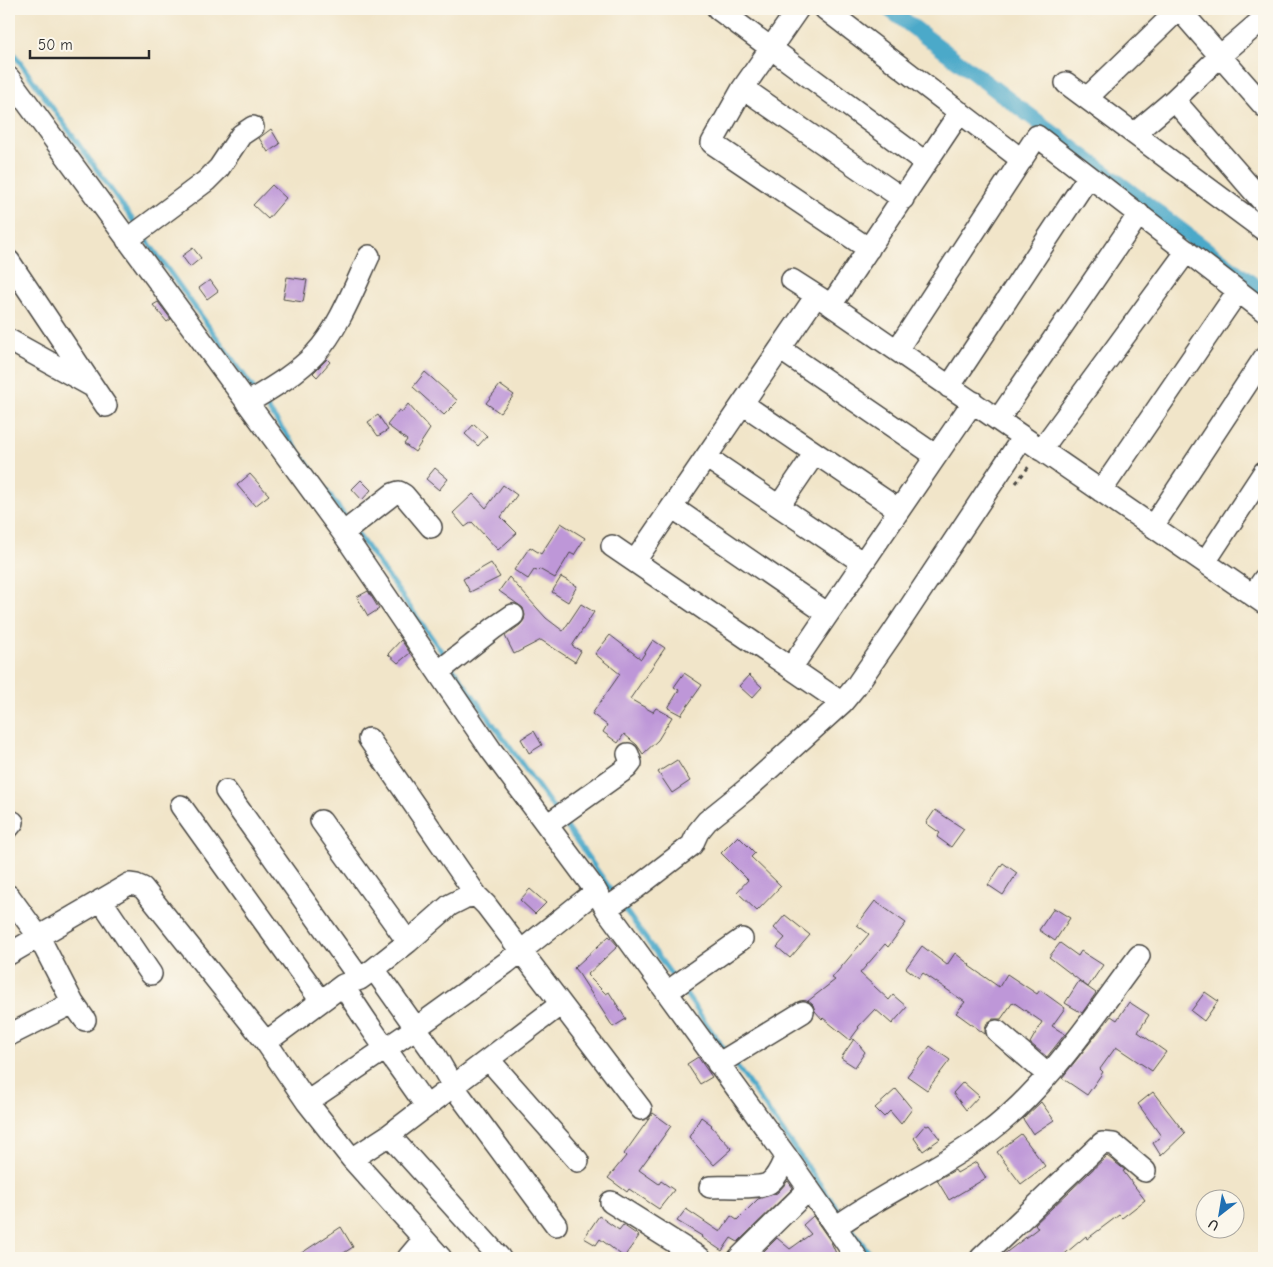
<svg xmlns="http://www.w3.org/2000/svg" width="1273" height="1267" font-family="'Comic Neue',sans-serif">
<style>
.lines{fill:none;stroke-linecap:round;stroke-linejoin:round}
.stream{stroke:#4ba9c9;stroke-width:5}
.canal{stroke:#4ba9c9;stroke-width:16}
.building{fill:#be97d8}
.minor-casing{stroke:#494743;stroke-width:24}
.path{stroke:#494743;stroke-width:3;stroke-dasharray:4 4;stroke-linecap:butt}
.minor{stroke:#fff;stroke-width:21}
</style>
<rect width="100%" height="100%" fill="#fbf7ec"/>
<filter id="ink" filterUnits="userSpaceOnUse"><feTurbulence type="fractalNoise" baseFrequency=".02" numOctaves="2"/><feDisplacementMap in="SourceGraphic" scale="10" xChannelSelector="R" yChannelSelector="G"/><feConvolveMatrix kernelMatrix="1 2 1 2 8 2 1 2 1" color-interpolation-filters="sRGB"/></filter>
<filter id="wash" filterUnits="userSpaceOnUse"><feTurbulence type="fractalNoise" baseFrequency=".0096" numOctaves="4" result="noise"/><feDisplacementMap in="SourceGraphic" scale="20" xChannelSelector="R" yChannelSelector="G"/><feGaussianBlur stdDeviation="1.12" result="paint"/><feColorMatrix in="noise" values="0 0 0 0 0 0 0 0 0 0 0 0 0 0 0 0 0 1.4 0 .05"/><feComposite in="paint" operator="in"/></filter>
<g filter="url(#wash)">
<rect width="100%" height="100%" fill="#f1e5c9"/>
<g class="lines">
<path class="stream" d="M9,47L137,226
M143,235L256,392
M261,399L349,522
M354,529L447,659
M453,668L557,813
M562,820L616,897
M621,904L676,981
M681,987L726,1052
M733,1061L843,1217
M848,1224L873,1258"/>
<path class="canal" d="M889,9L1264,293"/>
</g>
<g id="blocks">
<path class="building" d="M271,129L280,144L268,152L259,138Z
M272,185L286,198L268,219L253,205Z
M193,248L201,258L190,267L182,256Z
M287,277L307,280L303,302L283,299Z
M210,280L218,291L207,299L199,288Z
M158,302L171,319L167,322L153,305Z
M327,359L330,362L317,377L313,373Z
M425,372L458,401L444,415L413,387Z
M500,385L514,395L500,413L486,403Z
M408,404L430,429L415,452L404,444L407,440L387,425L399,410L402,412Z
M378,415L388,430L378,436L368,422Z
M474,424L487,436L478,446L465,434Z
M435,468L448,479L439,490L426,479Z
M250,474L269,495L255,506L237,485Z
M361,480L371,490L362,500L352,489Z
M503,485L517,495L501,517L517,533L498,550L472,522L465,527L453,513L473,494L486,508Z
M561,523L585,538L574,555L570,553L555,578L539,569L537,571L534,570L528,579L514,570L530,547L541,554Z
M491,563L500,577L470,592L463,579Z
M509,577L546,618L563,631L581,604L594,612L572,646L581,651L575,662L541,640L514,654L505,636L520,625L524,620L525,615L523,608L499,591Z
M561,577L577,586L568,602L552,592Z
M368,591L379,609L368,616L357,597Z
M610,635L641,659L653,640L665,648L630,699L653,712L656,708L672,717L658,740L643,754L637,745L624,734L618,743L603,732L607,725L592,714L620,674L595,654Z
M401,640L410,653L398,663L388,654Z
M684,673L702,685L681,715L668,708L679,690L674,687Z
M749,675L762,687L752,698L739,686Z
M534,731L542,745L529,753L521,739Z
M677,760L690,781L672,793L658,772Z
M935,810L964,829L951,847L937,837L940,833L926,823Z
M738,836L755,853L751,857L781,886L757,911L737,892L748,880L721,853Z
M1003,863L1017,873L1003,895L988,885Z
M530,889L546,903L535,914L520,900Z
M875,901L906,923L888,947L885,944L860,973L889,1000L893,995L907,1007L892,1024L875,1009L858,1027L859,1028L850,1040L823,1018L822,1019L815,1011L813,1005L808,1001L835,980L832,978L869,934L857,925Z
M1054,908L1070,918L1055,941L1039,930Z
M785,915L810,935L790,958L777,947L785,938L774,928Z
M609,936L618,946L587,975L606,994L609,992L626,1019L613,1027L579,974L574,968Z
M1060,943L1078,956L1081,951L1103,965L1088,987L1049,957Z
M922,946L947,965L955,953L970,965L969,966L999,987L1007,974L1037,994L1040,990L1065,1008L1052,1026L1065,1034L1047,1057L1030,1043L1042,1022L1013,1002L1001,1019H993L987,1023L985,1028V1034L956,1013L965,1002L923,973L919,978L906,968Z
M1079,981L1096,993L1082,1013L1065,1003Z
M1205,992L1218,1001L1204,1021L1191,1011Z
M1129,1002L1149,1015L1138,1032L1166,1052L1152,1071L1116,1047L1100,1069L1103,1072L1087,1095L1062,1078L1111,1016L1117,1020Z
M854,1039L865,1052L855,1067L841,1058Z
M930,1046L950,1060L927,1090L907,1076Z
M698,1057L712,1077L700,1084L687,1064Z
M963,1082L979,1096L966,1110L953,1093Z
M896,1089L912,1109L901,1124L890,1111L884,1117L875,1108Z
M1153,1092L1185,1133L1161,1156L1153,1143L1161,1136L1138,1104Z
M1041,1102L1054,1120L1033,1134L1023,1119Z
M653,1113L671,1126L639,1170L659,1184L661,1181L674,1190L659,1209L629,1189L627,1192L608,1178L626,1156L624,1154Z
M701,1117L712,1125L711,1126L732,1149L714,1165L689,1137Z
M925,1125L927,1126L929,1125L940,1139L923,1151L914,1138Z
M1021,1134L1045,1166L1021,1184L997,1152Z
M1107,1156L1125,1170L1123,1171L1145,1200L1122,1218L1119,1215L1087,1239L1086,1236L1060,1258H999L1038,1228L1035,1224Z
M976,1162L986,1178L949,1200L937,1180L955,1170L957,1173Z
M788,1181L793,1188L738,1242L731,1238L722,1251L701,1237L702,1236L677,1221L686,1209L720,1232L731,1216L737,1220L758,1199L777,1193Z
M599,1216L619,1230L623,1225L639,1236L624,1257L600,1239L596,1245L584,1238Z
M813,1216L831,1242L838,1258H763L759,1256L777,1238L790,1249L811,1234L803,1225Z
M341,1227L353,1247L336,1258H294Z"/>
</g>
</g>
<g filter="url(#ink)">
<use href="#blocks" fill-opacity="0" stroke="#494743" stroke-width="1"/>
<g class="lines">
<defs>
<path id="minor" d="M718,9L926,163
M798,9L743,88L712,143L869,249
M825,9L1022,160
M9,78L343,533L491,750L596,891L606,909L786,1156L857,1258
M1066,83L1264,230
M743,88L903,199
M1087,98L1179,9L1220,56L1264,18
M1174,100L1220,56L1264,106
M1135,133L1174,100L1264,203
M127,240L206,181L219,168L241,135L253,127
M9,261L106,406
M792,280L831,305L1264,603
M831,305L960,112
M9,340L90,385
M780,349L936,456
M897,350L1037,136L1264,311
M949,387L1089,176
M247,403C270,389 296,374 315,354C338,330 355,286 369,256
M743,404L899,510
M998,420L1139,214
M1041,450L1187,251
M706,457L863,563
M1101,491L1238,291
M779,506L815,453
M672,507L828,614
M1153,526L1264,358
M343,533L393,494L399,492L404,495L431,527
M612,546L842,703
M635,561L816,296
M1205,562L1264,472
M1253,595L1264,579
M791,668L973,402
M438,672L494,628L513,615
M369,739L477,896
M226,791L360,979
M181,806L321,1001
M321,821L408,942
M547,825L627,768L631,763L628,754
M9,827L13,822
M9,896L39,937L73,1003L85,1020
M101,900L151,974
M606,909L636,888L692,845L698,832L707,821L748,788L842,703L856,686L892,634L1023,437
M9,954L129,884L136,885L143,888L266,1042
M374,969L435,1055L453,1086L556,1225
M343,985C368,1027 399,1066 426,1106
M667,992L742,939
M997,1031L1048,1075
M9,1035L73,1003
M489,1060L578,1161
M718,1064L803,1012
M307,1102L266,1042L343,985L360,979L374,969L408,942L450,905L466,897L477,896L486,905L641,1109
M389,1135L500,1258
M352,1159L389,1135L561,1004
M710,1187C722,1186 760,1189 769,1183C778,1177 782,1164 786,1156
M611,1202L700,1258
M836,1227C883,1193 938,1170 985,1135C1047,1089 1093,1017 1139,956
M408,1258L424,1239
M441,1258L352,1159L307,1102L416,1028L506,963L596,891
M739,1258L809,1189
M981,1258L1102,1143L1113,1144L1145,1171"/>
</defs>
<use href="#minor" class="minor-casing"/>
<path class="path" d="M1016,483L1030,465"/>
<use href="#minor" class="minor"/>
</g>
</g>
<rect width="1273" height="1267" fill="none" stroke="#fbf7ec" stroke-width="30"/>
<g transform="translate(1220 1214) rotate(211)"><circle r="24" fill="#fbf7ec" stroke="#a8a59f"/>
<path d="M0-4L9 19L0 12L-9 19Z" fill="#1f6fb2"/>
<text y="-8" font-size="14" font-weight="bold" text-anchor="middle" fill="#2b2b2b">U</text>
</g>
<path d="M30 50v8h119v-8" fill="none" stroke="#2b2b2b" stroke-width="2.5"/>
<text x="38" y="50" font-size="15" fill="#2b2b2b" stroke="#fbf7ec" stroke-width="4" paint-order="stroke">50 m</text>
</svg>
